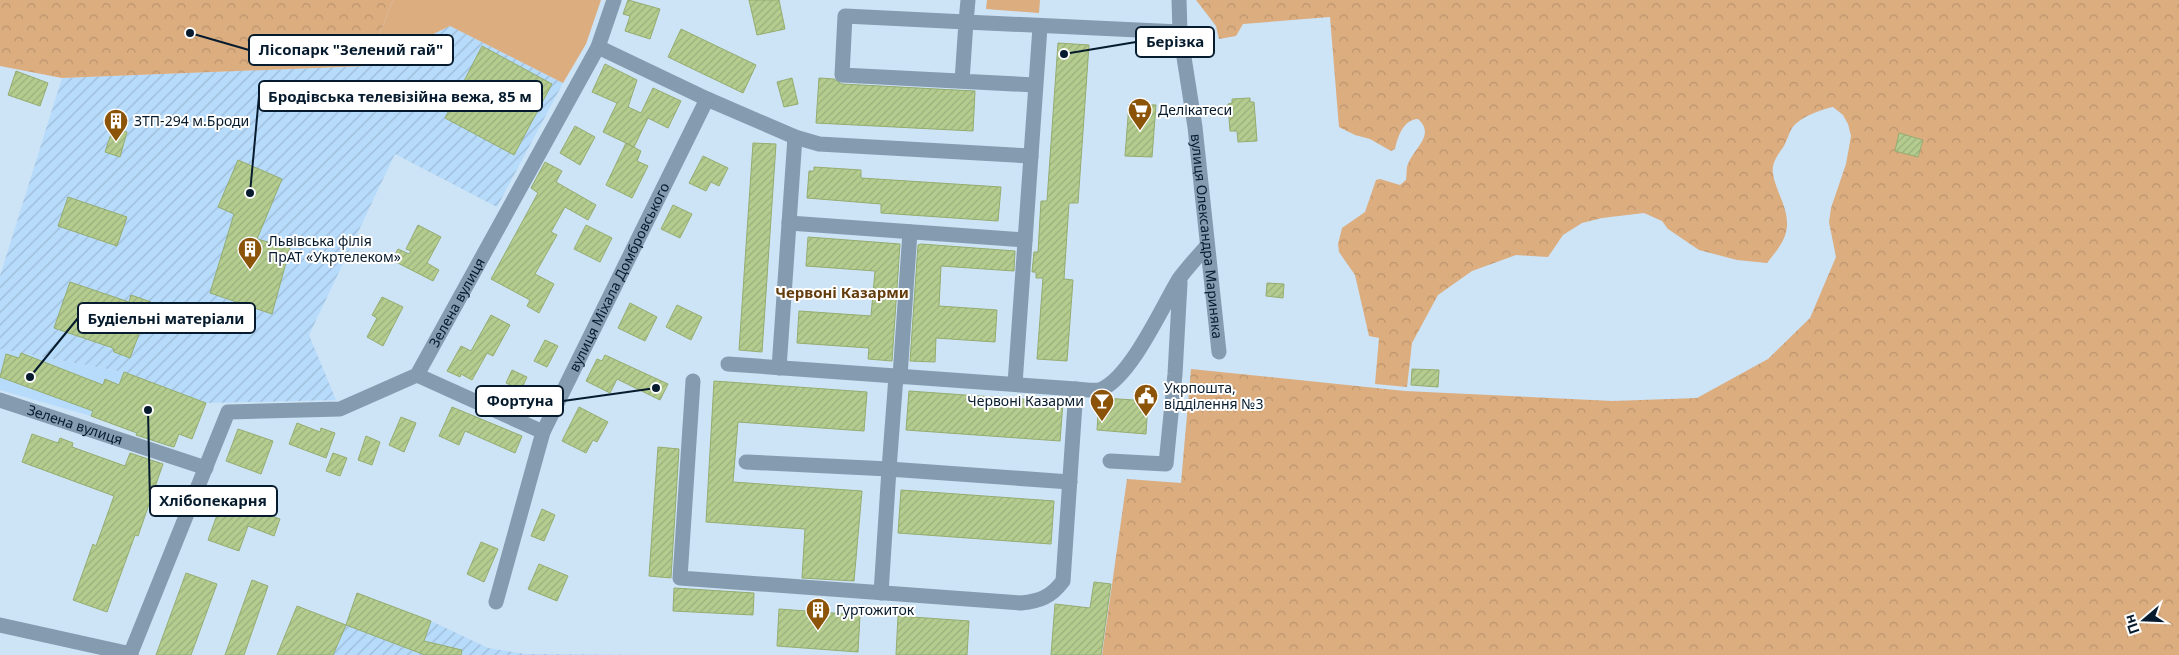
<svg xmlns="http://www.w3.org/2000/svg" width="2179" height="655" font-family="'Noto Sans',sans-serif">
<style>
.built{fill:#b7dbfb}
.industrial{fill:url(#industrial-furrows)}
.green{fill:#dcad7f}
.forest{fill:url(#forest-crowns)}
.building{fill:url(#building-hatch);stroke:#95ac70}
.lines{fill:none;stroke-linecap:round;stroke-linejoin:round}
.minor{stroke:#859baf;stroke-width:15}
.labels{text-anchor:middle;stroke-width:4;stroke-linejoin:round;paint-order:stroke}
.poi-label{font-size:14px;fill:#061b2d;stroke:#fff;text-anchor:start}
.street-label{font-size:14px;fill:#061b2d;stroke:#fff}
.neighbourhood-label{font-size:15px;font-weight:bold;fill:#643d0e;stroke:#fff}
.leader{fill:none;stroke:#061b2d;stroke-width:2}
.callout-dot{fill:#061b2d;stroke:#fff;stroke-width:2}
.callout{fill:#fff;stroke:#061b2d;stroke-width:2}
.callout-label{font-size:15px;text-anchor:middle;font-weight:bold;fill:#061b2d}
</style>
<defs>
<pattern id="industrial-furrows" width="10" height="10" patternUnits="userSpaceOnUse" patternTransform="scale(1.25)"><rect width="10" height="10" fill="#b7dbfb"/><path d="M-1 1l2-2M0 10L10 0M9 11l2-2" fill="none" stroke="#9cbbd7"/></pattern>
<pattern id="forest-crowns" width="20" height="18" patternUnits="userSpaceOnUse" patternTransform="scale(1.25)"><rect width="20" height="18" fill="#dcad7f"/><path d="M2 6a3 3 0 1 1 6 0M12 15a3 3 0 1 1 6 0" fill="none" stroke="#bb946e"/></pattern>
<pattern id="building-hatch" width="6" height="6" patternUnits="userSpaceOnUse" patternTransform="scale(1.25)"><rect width="6" height="6" fill="#b4cd8f"/><path d="M-1 1l2-2M0 6l6-6M5 7l2-2" fill="none" stroke="#99af7c"/></pattern>
</defs>
<rect width="100%" height="100%" fill="#cde3f6"/>
<path class="built" d="M0,349L124,372L119,385L105,380L91,416L0,390Z"/>
<path class="industrial" d="M450,26L563,83L497,207L395,154L309,335L336,400L206,403L124,372L0,349V276L62,78L367,66Z
M357,593L431,621L488,648L525,654L654,655H277L297,606L345,625Z"/>
<path class="green" d="M393,0H601L586,44L563,83L450,26L367,66Z
M987,0H1040L1039,13L986,9Z"/>
<path class="forest" d="M0,0H393L367,66L62,78L0,66Z
M1196,0H2179V655H1102L1127,479L1181,483L1191,369L1405,391L1613,401L1697,398L1768,359L1810,318L1836,257L1829,222L1831,208L1846,164L1851,136L1848,124L1843,115L1833,107C1820,110 1800,117 1792,128C1789,133 1787,140 1784,146C1778,154 1771,164 1773,174C1776,192 1788,207 1787,226C1786,241 1776,251 1767,263L1737,260L1699,250L1668,229L1662,221L1644,213L1602,218L1582,223L1563,235L1548,257L1516,255L1472,271L1438,295L1412,343L1407,387L1375,384L1379,338L1369,336L1355,275L1339,252L1338,244L1342,228L1365,212L1376,180L1380,179L1400,185L1406,180C1407,174 1406,168 1408,164C1414,148 1436,135 1418,119C1403,120 1398,136 1395,149L1391,151L1370,139L1355,135L1339,127L1330,17L1243,24L1236,36L1219,39L1216,26Z"/>
<path class="building" d="M628,0L660,9L650,39L625,31L630,16L623,14Z
M749,0H779L785,29L757,35Z
M681,29L756,65L743,93L668,57Z
M1058,43L1089,45L1078,203H1069L1064,279L1073,280L1067,361L1037,359L1043,278H1036V272H1032L1034,252H1038L1041,201H1047Z
M482,46L552,84L514,155L445,118Z
M605,64L637,80L628,107L641,113L653,88L681,101L668,128L648,118L634,147L603,132L617,103L592,92Z
M16,71L48,83L40,106L8,95Z
M792,78L798,104L784,107L777,82Z
M819,78L834,79L842,84L975,91L973,131L816,123Z
M1250,98V102H1254L1257,141L1238,142L1237,131H1230L1228,104L1232,103V99Z
M1129,104L1156,105L1152,157L1125,156Z
M575,126L595,137L580,165L560,153Z
M113,128L127,132L120,157L105,152Z
M1899,133L1923,140L1918,157L1895,151Z
M626,143L641,151L637,161L648,166L632,198L606,185Z
M753,143L776,144L762,352L739,350Z
M703,156L728,168L719,186L711,182L706,191L689,183Z
M238,160L282,179L257,239L290,248L272,314L210,293L234,214L218,207Z
M545,162L562,171L556,182L596,205L588,220L565,207L551,232L557,235L535,274L554,284L539,313L527,306L530,300L491,279L538,193L531,188Z
M814,167L861,170V178L1001,187L998,221L881,213V204L807,198L809,171H814Z
M68,197L127,217L117,246L58,226Z
M673,205L692,214L680,238L661,229Z
M418,225L441,237L427,263L439,270L433,281L392,260L398,249L409,254L411,251L406,249Z
M586,225L612,238L600,262L574,249Z
M808,237L900,244L892,361L868,359L869,348L797,343L799,311L871,316L875,271L806,266Z
M921,244L1015,251L1014,271L941,266L939,306L997,310L995,342L936,338L935,362L910,361L918,245Z
M70,282L129,302L131,295L151,302L130,358L114,352L113,348L54,328Z
M1267,283L1284,284L1283,298L1266,296Z
M382,297L403,307L383,346L367,337L377,318L372,315Z
M630,303L657,317L645,341L618,328Z
M677,305L702,317L691,340L666,327Z
M491,315L510,325L493,356L487,353L472,380L461,374L460,377L447,371L461,346L471,351Z
M545,340L558,346L547,367L534,361Z
M21,353L103,385L105,379L119,385L124,372L206,403L192,439L179,434L174,447L170,446L136,435L137,433L91,416L93,411L0,377L6,354L19,358Z
M605,355L668,384L660,400L617,379L610,393L586,381L597,359L602,361Z
M1412,369L1439,370L1438,387L1411,385Z
M512,370L527,377L521,390L506,383Z
M714,381L867,392L864,431L738,422L733,482L862,491L854,581L802,578L805,529L706,522Z
M909,391L1063,402L1060,441L906,430Z
M1104,398L1148,401L1146,434L1097,430L1099,399Z
M452,407L522,436L515,453L465,431L459,445L439,436Z
M579,407L608,422L597,442L593,440L586,453L562,441Z
M401,417L416,423L404,452L389,445Z
M297,423L320,432L321,428L335,433L326,458L289,444Z
M238,429L273,441L261,474L226,461Z
M32,434L58,443L60,438L73,443L72,447L125,466L130,453L163,464L138,536L135,535L107,612L73,600L93,544L96,546L114,496L22,462Z
M366,436L380,442L372,465L358,460Z
M658,447L679,449L671,578L649,576Z
M333,453L347,458L340,476L326,471Z
M901,490L1054,501L1051,544L898,533Z
M225,493L256,504L253,509L280,519L274,536L248,526L239,551L208,540Z
M542,509L555,515L544,541L531,536Z
M481,542L498,549L484,582L467,574Z
M539,564L568,576L557,601L528,589Z
M186,573L217,584L191,655H156Z
M252,580L268,586L244,655H225Z
M1094,582L1111,584L1101,655H1051L1055,604L1090,608Z
M674,588L754,593L753,615L673,611Z
M357,593L431,621L424,641L462,650L461,655H425L346,625Z
M297,606L346,625L333,655H277Z
M779,609L860,615L858,652L777,646Z
M898,616L969,621L967,655H896Z"/>
<g class="lines">
<g class="minor">
<path d="M968,0L966,22L1180,32"/>
<path id="s1" d="M1179,0L1180,32L1195,127L1219,352"/>
<path d="M598,47L707,99L795,137L819,144L1031,156"/>
<path d="M962,81L966,22L845,16L842,75L1035,85"/>
<path d="M789,223L1025,240"/>
<path d="M728,364L896,376"/>
<path d="M779,368L795,137"/>
<path d="M417,375L543,432"/>
<path d="M900,376L910,232"/>
<path d="M693,381L680,578L1021,603C1040,601 1051,597 1063,581L1076,389C1083,389 1096,392 1102,389C1132,375 1162,307 1179,279C1187,268 1197,257 1206,247"/>
<path d="M1015,384L1040,27"/>
<path id="s2" d="M0,400L206,468"/>
<path d="M1110,461L1166,464L1175,374L1180,283"/>
<path d="M746,462L889,469L896,376L1076,389"/>
<path d="M881,593L889,469L1070,482"/>
<path id="s3" d="M496,602L543,432L707,99"/>
<path d="M0,625L131,654"/>
<path id="s4" d="M130,655L228,412L340,409L417,375L598,47L614,0"/>
</g>
</g>
<defs>
<symbol id="supermarket-pin" viewBox="-11 -11 22 30"><path d="M0 17L-7.5 6A9.5 9.5 0 1 1 7.5 6Z" fill="#8b5408" stroke="#fff"/><path d="M-6-5.5h2.5l.6 2H6L4.5 2H-2.5L-4.4-4H-6ZM-1.5 3.2a1.3 1.3 0 1 0 .1 0ZM3 3.2a1.3 1.3 0 1 0 .1 0Z" fill="#fff"/></symbol>
<symbol id="building-pin" viewBox="-11 -11 22 30"><path d="M0 17L-7.5 6A9.5 9.5 0 1 1 7.5 6Z" fill="#8b5408" stroke="#fff"/><path d="M-4-6H4V6H1V3H-1V6H-4ZM-2.5-4.3h1.7v1.8h-1.7ZM.8-4.3h1.7v1.8H.8ZM-2.5-1h1.7V.8h-1.7ZM.8-1h1.7V.8H.8Z" fill="#fff"/></symbol>
<symbol id="civic-pin" viewBox="-11 -11 22 30"><path d="M0 17L-7.5 6A9.5 9.5 0 1 1 7.5 6Z" fill="#8b5408" stroke="#fff"/><path d="M-.6-6.5H3V-4.5H.6V-3L4-1V1h2V6H-6V1h2V-1L-.6-3ZM-1.2 2.5V6h2.4V2.5Z" fill="#fff"/></symbol>
<symbol id="bar-pin" viewBox="-11 -11 22 30"><path d="M0 17L-7.5 6A9.5 9.5 0 1 1 7.5 6Z" fill="#8b5408" stroke="#fff"/><path d="M-6-5H6L.8 .8V4.5H3.5V6h-7V4.5H-.8V.8Z" fill="#fff"/></symbol>
</defs>
<g fill-rule="evenodd">
<use href="#supermarket-pin" x="1126" y="96" width="28" height="38"/>
<use href="#building-pin" x="102" y="107" width="28" height="38"/>
<use href="#building-pin" x="236" y="235" width="28" height="38"/>
<use href="#civic-pin" x="1132" y="382" width="28" height="38"/>
<use href="#bar-pin" x="1088" y="387" width="28" height="38"/>
<use href="#building-pin" x="804" y="596" width="28" height="38"/>
</g>
<g class="labels">
<g class="poi-label">
<text x="1158" y="115">Делікатеси</text>
<text x="134" y="126">ЗТП-294 м.Броди</text>
<text x="268" y="246">Львівська філія<tspan x="268" dy="16">ПрАТ «Укртелеком»</tspan></text>
<text x="1164" y="393">Укрпошта,<tspan x="1164" dy="16">відділення №3</tspan></text>
<text x="1084" y="406" text-anchor="end">Червоні Казарми</text>
<text x="836" y="615">Гуртожиток</text>
</g>
<g class="street-label">
<text dy="5" stroke="none"><textPath href="#s1" startOffset="238">вулиця Олександра Мариняка</textPath></text>
<text dy="5" stroke="none"><textPath href="#s3" startOffset="349">вулиця Міхала Домбровського</textPath></text>
<text dy="5" stroke="none"><textPath href="#s4" startOffset="541">Зелена вулиця</textPath></text>
<text dy="5" stroke="none"><textPath href="#s2" startOffset="79">Зелена вулиця</textPath></text>
</g>
<g class="neighbourhood-label">
<text x="842" y="298">Червоні Казарми</text>
</g>
</g>
<path class="leader" d="M1064 54L1136 42M190 33L249 50M250 193L259 96M30 377L78 318M656 388L563 401M148 410L150 501"/>
<g class="callout-dot">
<circle cx="1064" cy="54" r="5"/>
<circle cx="190" cy="33" r="5"/>
<circle cx="250" cy="193" r="5"/>
<circle cx="30" cy="377" r="5"/>
<circle cx="656" cy="388" r="5"/>
<circle cx="148" cy="410" r="5"/>
</g>
<g class="callout">
<rect x="1136" y="27" width="78" height="30" rx="5"/>
<rect x="249" y="35" width="204" height="30" rx="5"/>
<rect x="259" y="81" width="283" height="30" rx="5"/>
<rect x="78" y="303" width="177" height="30" rx="5"/>
<rect x="476" y="386" width="87" height="30" rx="5"/>
<rect x="150" y="486" width="127" height="30" rx="5"/>
</g>
<g class="callout-label">
<text x="1175" y="47">Берізка</text>
<text x="351" y="55">Лісопарк "Зелений гай"</text>
<text x="400" y="102">Бродівська телевізійна вежа, 85 м</text>
<text x="166" y="324">Будіельні матеріали</text>
<text x="520" y="406">Фортуна</text>
<text x="213" y="506">Хлібопекарня</text>
</g>
<g transform="translate(2144 620) rotate(251)" stroke="#ffffff" stroke-width="4" paint-order="stroke">
<path d="M0-4L9 19L0 12L-9 19Z" fill="#061b2d"/>
<text y="-8" font-size="14" font-weight="bold" text-anchor="middle" fill="#061b2d">Пн</text>
</g>
</svg>
